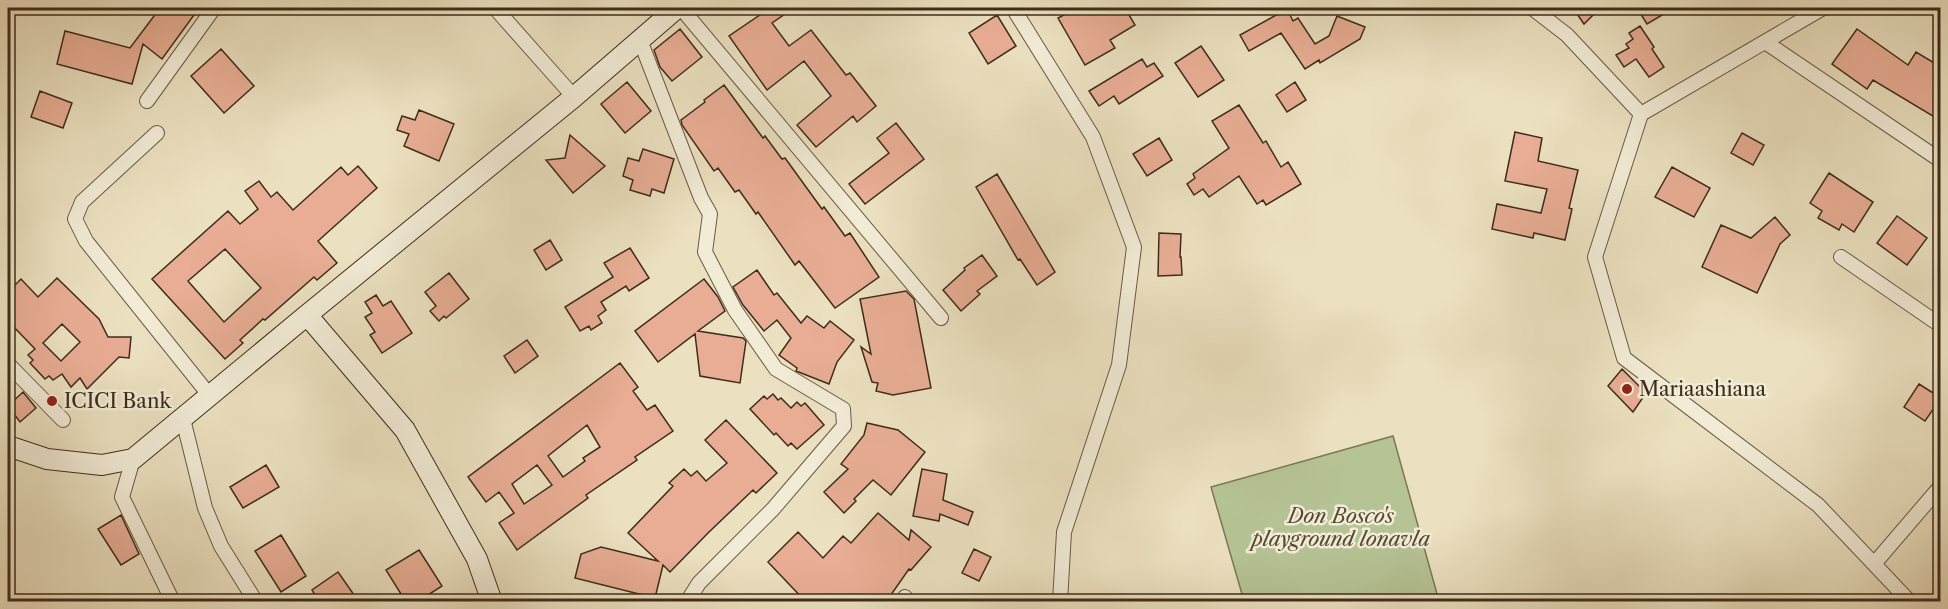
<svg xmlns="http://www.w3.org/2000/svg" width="1948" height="609" font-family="'Libre Caslon Text',serif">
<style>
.green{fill:#b5c395;stroke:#7a7857;stroke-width:1.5}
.building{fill:#e8ad94;stroke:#3e2d19;stroke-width:1.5;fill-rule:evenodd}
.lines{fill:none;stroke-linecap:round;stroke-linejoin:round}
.street-casing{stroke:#695a43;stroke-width:16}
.secondary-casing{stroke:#3e2d19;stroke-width:22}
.street{stroke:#f2ebd6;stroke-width:14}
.secondary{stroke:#f2ebd6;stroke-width:20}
.poi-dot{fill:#8f2418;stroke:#f2ebd6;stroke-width:2}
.labels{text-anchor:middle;stroke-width:5;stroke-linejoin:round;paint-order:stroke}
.poi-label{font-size:20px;fill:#3e2d19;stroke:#f2ebd6;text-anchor:start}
.park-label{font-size:20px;font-style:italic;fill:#564b32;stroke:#f2ebd6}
</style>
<rect width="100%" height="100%" fill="#ebe0c0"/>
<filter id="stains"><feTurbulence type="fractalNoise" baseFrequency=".00333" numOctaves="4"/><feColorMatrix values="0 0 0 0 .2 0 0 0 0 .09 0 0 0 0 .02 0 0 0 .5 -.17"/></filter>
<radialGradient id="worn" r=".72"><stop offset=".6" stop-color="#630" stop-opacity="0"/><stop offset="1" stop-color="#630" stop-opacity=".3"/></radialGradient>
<path class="green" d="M1393,436L1439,601H1244L1211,487Z"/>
<path class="building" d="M160,8H183L194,15L162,59L143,44L132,84L57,64L65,31L130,48Z
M770,8H794L772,23L789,46L811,30L846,75L850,73L876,106L857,122L853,116L816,147L797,125L831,96L804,61L767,90L729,36Z
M1077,8H1091L1094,13L1103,8H1125L1135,25L1110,40L1115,48L1085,65L1058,18Z
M1573,8H1600L1584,24Z
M1637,8H1674L1647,24Z
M1287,9L1293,21L1298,18L1315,44L1329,36L1337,16L1365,27L1360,39L1320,63L1319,60L1305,69L1281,33L1249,51L1240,35Z
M997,15L1016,46L988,64L969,33Z
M1640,26L1654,47L1652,49L1664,67L1649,77L1636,59L1624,67L1616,55L1629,48L1626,44L1633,39L1629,33Z
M680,29L702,57L672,81L660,67L654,50Z
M1857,29L1908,65L1916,52L1941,67V121L1873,80L1867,89L1832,64Z
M1201,46L1224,80L1198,97L1175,63Z
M221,49L254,86L224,113L191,76Z
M1142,59L1147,67L1154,63L1163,76L1119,104L1114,96L1099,106L1089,91Z
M627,82L651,111L625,133L601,104Z
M1295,82L1306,100L1287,112L1276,95Z
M724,85L763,138L765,136L782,159L785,158L822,209L824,207L845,236L850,233L879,277L835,308L799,261L795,265L758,212L756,214L739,190L735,192L718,168L714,171L682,125L681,120L705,102L704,100Z
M40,91L72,103L63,128L31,117Z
M1239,105L1263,143L1266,141L1281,167L1288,162L1301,184L1266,205L1263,200L1257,204L1239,176L1209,197L1203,189L1194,195L1187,184L1195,178L1193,174L1229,148L1212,121Z
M419,110L454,124L439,161L404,146L409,134L397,130L402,116L415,120Z
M896,123L924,159L865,204L849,184L889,153L877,138Z
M1515,132L1542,138L1538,161L1578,170L1569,208L1572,209L1565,240L1534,233L1533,238L1492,229L1497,204L1541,213L1547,189L1505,181Z
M1742,133L1764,145L1753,165L1731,153Z
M570,135L605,166L573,193L546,160L565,158Z
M1159,138L1172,160L1147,176L1133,154Z
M643,149L674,159L664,193L652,189L650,196L630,190L633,180L623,176L628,158L639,161Z
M358,166L377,188L318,241L337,263L317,280L314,277L265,320L263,319L240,340L243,343L225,359L152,279L228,211L240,224L258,209L245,191L259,181L271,197L277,192L293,210L341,167L348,175ZM225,249L261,288L224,322L188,281Z
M1672,167L1710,188L1694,217L1655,197Z
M1829,173L1873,202L1854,232L1842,224L1839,230L1818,218L1822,211L1810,203Z
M997,174L1055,272L1037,285L1020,259L1018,260L976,187Z
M1897,216L1927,238L1907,265L1877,243Z
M1775,217L1790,235L1780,244L1757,293L1702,267L1721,225L1751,238Z
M1159,233L1181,234L1180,257H1181L1182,275L1158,276Z
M550,240L562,260L546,270L534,250Z
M630,248L649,278L629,291L626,286L601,302L606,310L598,316L602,323L591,330L589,326L580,331L565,307L613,277L604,263Z
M982,255L997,276L977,291L980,294L961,311L943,290L965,270L964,268Z
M757,270L774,295L777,293L801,323L807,316L824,328L830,321L854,340L837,362L829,384L796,371L797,368L779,355L791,338L777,320L764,331L743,305L733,287Z
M449,273L469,299L446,318L444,316L439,321L430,311L436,306L425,292Z
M57,278L99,319L108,337H131L129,358L119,357L87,389L80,378L71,387L62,374L53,380L49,376L45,379L30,363L33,360L28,355L35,349L10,323L12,313L8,308V292L21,279L38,297ZM62,324L80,342L61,361L43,343Z
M704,279L718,297L725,311L698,331L743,338L746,341L740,383L700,376L695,334L658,362L635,331Z
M906,291L914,299L931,388L893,395L876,391L878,383L872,382L861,347L871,354L860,299Z
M376,295L383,306L391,301L412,333L382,353L370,335L375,332L365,317L372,313L365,302Z
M527,340L538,356L515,373L504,356Z
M620,363L638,387L633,391L647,410L655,405L673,431L635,457L637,460L586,495L588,498L517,550L499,523L514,513L499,492L486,502L468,477ZM587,425L600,447L583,458L585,461L563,477L548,456ZM537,465L552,485L524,504L512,484Z
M1622,369L1646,393L1633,412L1608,386Z
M1919,384L1941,398L1925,421L1904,407Z
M23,392L36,408L20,422L8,406Z
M773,394L778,400L781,398L791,408L797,402L801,406L805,403L824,425L797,449L791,443L788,446L776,433L774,435L750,409L764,396L767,399Z
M726,420L777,473L756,493L753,490L708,533L670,572L663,565L655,598L575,578L581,554L601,547L658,561L628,533L673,486L669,483L684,469L691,476L697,471L706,481L727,463L705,440Z
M867,423L898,430L925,452L891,495L873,480L854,499L856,501L844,513L824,492L848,469L841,464L864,435Z
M266,465L279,487L243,508L230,487Z
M922,469L947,474L943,500L973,512L968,525L940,514L939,521L913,516Z
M878,513L909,540L911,530L931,547L911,570L909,569L886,602H806L768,562L798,532L823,558L843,536L851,543Z
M121,515L139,554L121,565L98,529Z
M281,535L306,576L281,592L255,551Z
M974,549L991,557L979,581L962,573Z
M419,550L442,586L417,602H406L386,570Z
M338,572L359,602H319L312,590Z"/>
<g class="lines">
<defs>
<path id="street" d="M495,8L574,97
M681,8L941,318
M1013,8L1093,137L1134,247L1119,365L1064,532L1060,602
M1532,8L1567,35L1641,114
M1823,8L1641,114L1595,257L1624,358L1818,505L1910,602
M640,40L701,198L710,214L705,252L735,310L776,369L843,409L844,426L773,509L699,583L687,602
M1765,42L1940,160
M147,101L214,8
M157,133L82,202L75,219L86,241L210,396
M1841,257L1940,325
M8,364L63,420
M183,419L205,508L221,546L256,602
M133,459L122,497L173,602
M1874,564L1940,487
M904,602L905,597"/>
<path id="secondary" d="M307,315L574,97L677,8
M8,446L47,459L102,465L133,459L307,315L405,430L477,559L492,602"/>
</defs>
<use href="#street" class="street-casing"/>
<use href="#secondary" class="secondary-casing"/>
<use href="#street" class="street"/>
<use href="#secondary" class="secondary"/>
</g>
<g class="poi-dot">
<circle cx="1627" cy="389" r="6"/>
<circle cx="52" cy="401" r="6"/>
</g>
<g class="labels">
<g class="poi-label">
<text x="1639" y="396">Mariaashiana</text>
<text x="64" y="408">ICICI Bank</text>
</g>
<g class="park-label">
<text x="1341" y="523">Don Bosco's<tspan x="1341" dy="23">playground lonavla</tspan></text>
</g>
</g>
<rect width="1948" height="609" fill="none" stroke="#ebe0c0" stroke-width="30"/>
<rect x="9" y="9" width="1930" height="591" fill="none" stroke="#3e2d19" stroke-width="3"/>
<rect x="15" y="15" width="1918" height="579" fill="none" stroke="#3e2d19" stroke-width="1.5"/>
<rect width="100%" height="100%" filter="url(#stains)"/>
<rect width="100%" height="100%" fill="url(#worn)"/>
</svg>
